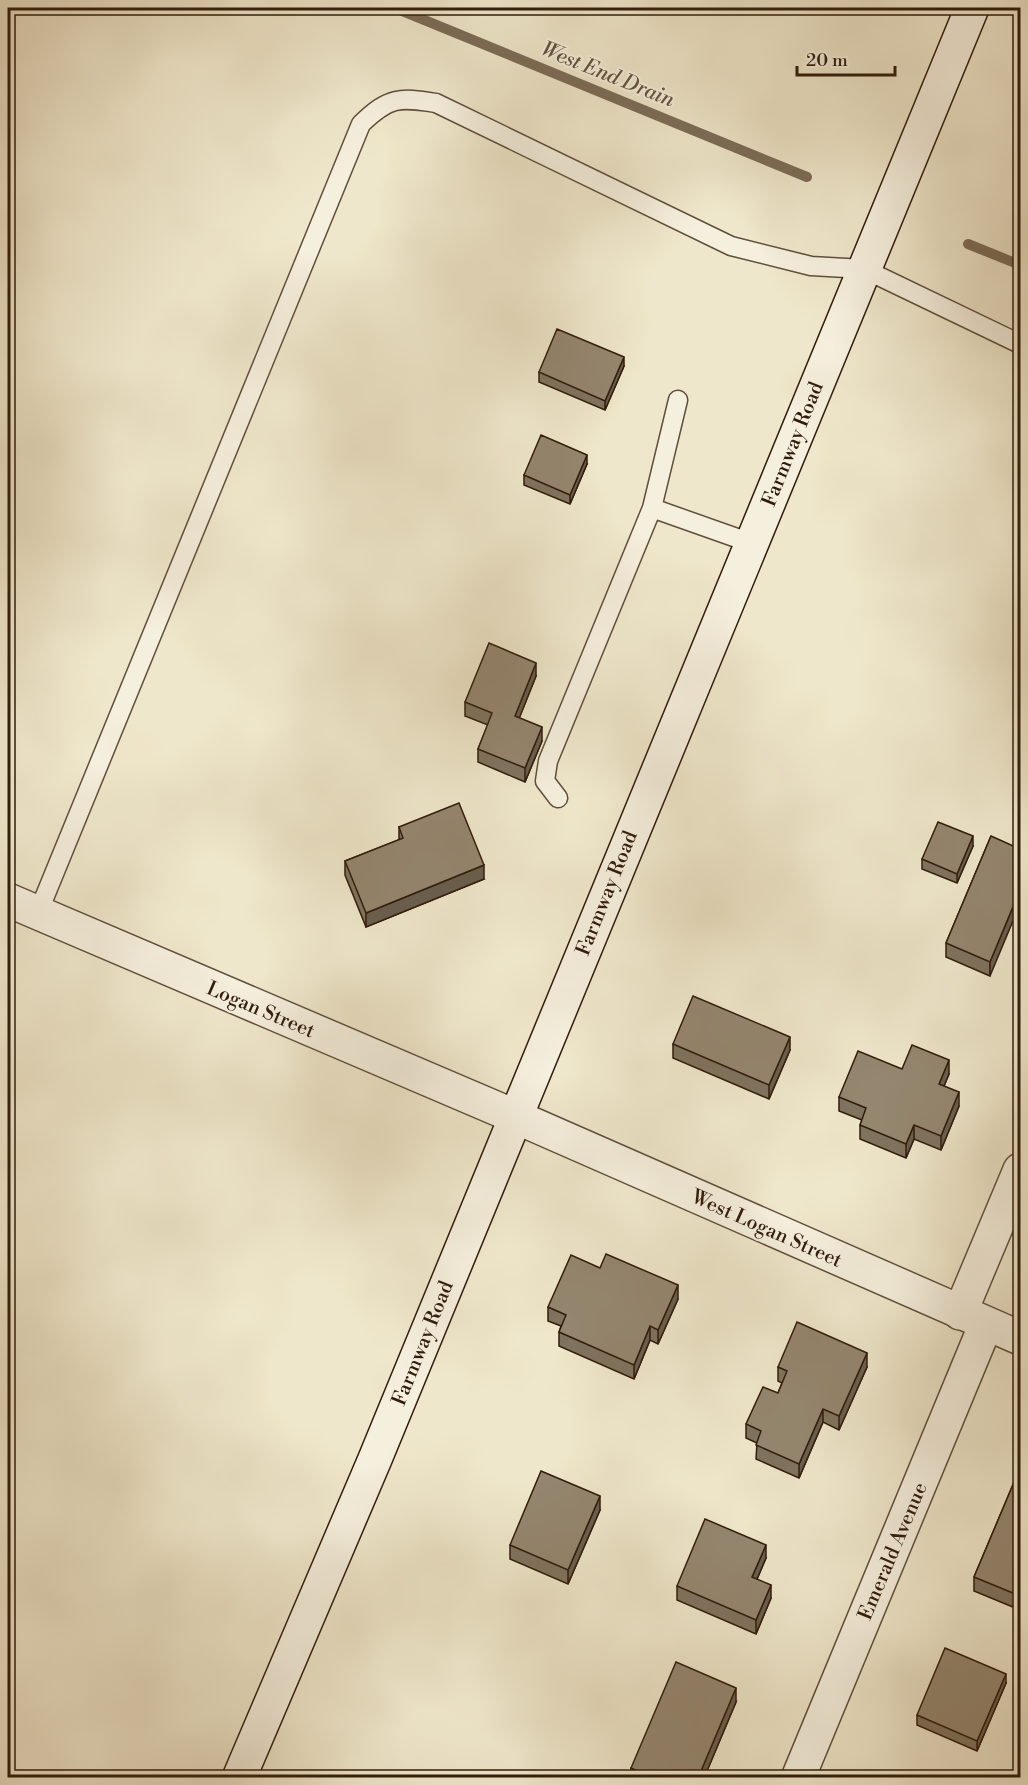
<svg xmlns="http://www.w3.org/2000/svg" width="1028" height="1785" font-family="'Libre Bodoni',serif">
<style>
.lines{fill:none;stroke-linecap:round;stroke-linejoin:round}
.stream{stroke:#7c6c58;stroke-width:10}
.service-casing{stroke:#604f3c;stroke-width:21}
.minor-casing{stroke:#604f3c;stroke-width:36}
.tertiary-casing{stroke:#604f3c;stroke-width:36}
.secondary-casing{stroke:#311c0c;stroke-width:36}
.service{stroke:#f5efdd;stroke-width:18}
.minor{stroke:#f5efdd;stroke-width:33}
.tertiary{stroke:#f5efdd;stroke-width:33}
.secondary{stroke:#f5efdd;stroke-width:33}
.wall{fill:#7f735f;stroke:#311c0c;stroke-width:1.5}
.shaded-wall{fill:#685e4e;stroke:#311c0c;stroke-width:1.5}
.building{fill:#94866f;stroke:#311c0c;stroke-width:1.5}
.labels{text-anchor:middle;stroke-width:4.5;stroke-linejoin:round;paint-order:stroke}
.street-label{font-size:20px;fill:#311c0c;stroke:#f5efdd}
.water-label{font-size:21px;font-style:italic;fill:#63523e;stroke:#f5efdd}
</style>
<rect width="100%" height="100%" fill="#efe7cb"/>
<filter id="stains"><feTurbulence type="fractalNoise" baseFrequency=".00333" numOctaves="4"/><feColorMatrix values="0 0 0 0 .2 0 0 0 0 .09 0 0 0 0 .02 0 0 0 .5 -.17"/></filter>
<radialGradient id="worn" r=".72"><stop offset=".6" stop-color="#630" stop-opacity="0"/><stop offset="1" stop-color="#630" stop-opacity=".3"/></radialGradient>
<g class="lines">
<path class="stream" d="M395,8L807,177
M968,244L1020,265"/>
<defs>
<path id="service" d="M652,508L751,543
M558,798L545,781L548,761L652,508L678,400
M38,913L361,124C389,97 399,97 436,103L731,246L811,266L864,269L1020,344"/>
<path id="minor" d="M8,900L514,1116
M960,1313L1020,1170
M798,1778L986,1324"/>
<path id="tertiary" d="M514,1116L1020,1338"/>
<path id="secondary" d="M239,1778L375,1459L972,8"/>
</defs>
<use href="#service" class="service-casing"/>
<use href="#minor" class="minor-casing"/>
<use href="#tertiary" class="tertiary-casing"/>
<use href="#secondary" class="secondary-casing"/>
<use href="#service" class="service"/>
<use href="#minor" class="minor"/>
<use href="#tertiary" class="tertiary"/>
<use href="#secondary" class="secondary"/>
</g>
<path class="wall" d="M624,366L605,410L539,382V372Z
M587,464L570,504L524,485V475Z
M536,676L519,718L542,741L525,782L478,762V749L488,725L465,716V702Z
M399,827L484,879L366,927L345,875V861L399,840Z
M991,836L990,976L946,957V943Z
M973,846L957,883L922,869V859Z
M673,1044L790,1050L769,1099L673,1058Z
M902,1069L949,1074L944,1086L959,1106L941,1150L914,1139L906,1158L860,1139V1125L862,1120L839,1111V1097Z
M600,1268L678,1299L658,1344L650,1340L634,1379L559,1346V1332L561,1326L548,1321V1307Z
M778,1367H867L839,1430L823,1422L799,1478L756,1459L757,1443L746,1438V1424L778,1393L782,1383L778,1381Z
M1020,1468V1610L974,1591V1577Z
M600,1510L568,1584L510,1559V1545Z
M766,1558L757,1579L771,1598L756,1634L677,1600V1586Z
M1006,1683L977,1751L917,1725V1715Z
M736,1702L704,1778H631V1768Z"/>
<path class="shaded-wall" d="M624,357V366L605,410V401Z
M587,455V464L570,504V495Z
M536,663V676L515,729V716Z
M542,727V741L525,782V768Z
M973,836V846L957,883V874Z
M484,865V879L366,927V913Z
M1020,890V904L990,976V962Z
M790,1037V1050L769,1099V1085Z
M949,1060V1074L939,1098V1084Z
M959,1092V1106L941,1150V1136Z
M914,1125V1139L906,1158V1144Z
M678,1285V1299L658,1344V1330Z
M650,1326V1340L634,1379V1365Z
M867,1353V1367L839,1430V1416Z
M823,1409V1422L799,1478V1464Z
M600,1496V1510L568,1584V1570Z
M766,1545V1558L752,1591V1577Z
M771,1585V1598L756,1634V1620Z
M1006,1674V1683L977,1751V1741Z
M736,1688V1702L704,1778H698Z"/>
<path class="building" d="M557,329L624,357L605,401L539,372Z
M541,435L587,455L570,495L524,475Z
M489,643L536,663L515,716L542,727L525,768L478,749L492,713L465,702Z
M459,803L484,865L366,913L345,861L403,838L399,827Z
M938,822L973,836L957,874L922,859Z
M991,836L1020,849V890L990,962L946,943Z
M693,996L790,1037L769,1085L673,1044Z
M912,1045L949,1060L939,1084L959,1092L941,1136L914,1125L906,1144L860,1125L866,1108L839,1097L858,1051L902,1069Z
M606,1254L678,1285L658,1330L650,1326L634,1365L559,1332L566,1315L548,1307L571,1255L600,1268Z
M797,1322L867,1353L839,1416L823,1409L799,1464L756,1445L761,1431L746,1424L763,1387L778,1393L787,1371L778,1367Z
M1020,1468V1596L974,1577Z
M541,1471L600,1496L568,1570L510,1545Z
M705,1519L766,1545L752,1577L771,1585L756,1620L677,1586Z
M945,1648L1006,1674L977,1741L917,1715Z
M676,1662L736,1688L698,1778H653L631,1768Z"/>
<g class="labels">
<g class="street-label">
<text transform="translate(792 444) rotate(-68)" y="7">Farmway Road</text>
<text transform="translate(606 893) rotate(-68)" y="7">Farmway Road</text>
<text transform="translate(261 1009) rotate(23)" y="7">Logan Street</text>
<text transform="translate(767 1228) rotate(24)" y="7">West Logan Street</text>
<text transform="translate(422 1343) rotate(-68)" y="7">Farmway Road</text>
<text transform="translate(892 1551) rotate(-67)" y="7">Emerald Avenue</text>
</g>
<g class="water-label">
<text transform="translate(608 74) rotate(22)" y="7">West End Drain</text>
</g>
</g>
<rect width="1028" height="1785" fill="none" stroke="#efe7cb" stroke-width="30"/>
<rect x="9" y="9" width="1010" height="1767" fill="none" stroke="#311c0c" stroke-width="3"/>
<rect x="15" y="15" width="998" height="1755" fill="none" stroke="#311c0c" stroke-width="1.5"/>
<path d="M797 66v9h98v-9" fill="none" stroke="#311c0c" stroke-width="3"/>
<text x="806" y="66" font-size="18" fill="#311c0c" stroke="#f5efdd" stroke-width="4.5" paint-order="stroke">20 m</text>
<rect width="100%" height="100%" filter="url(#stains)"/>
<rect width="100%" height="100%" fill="url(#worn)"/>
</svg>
